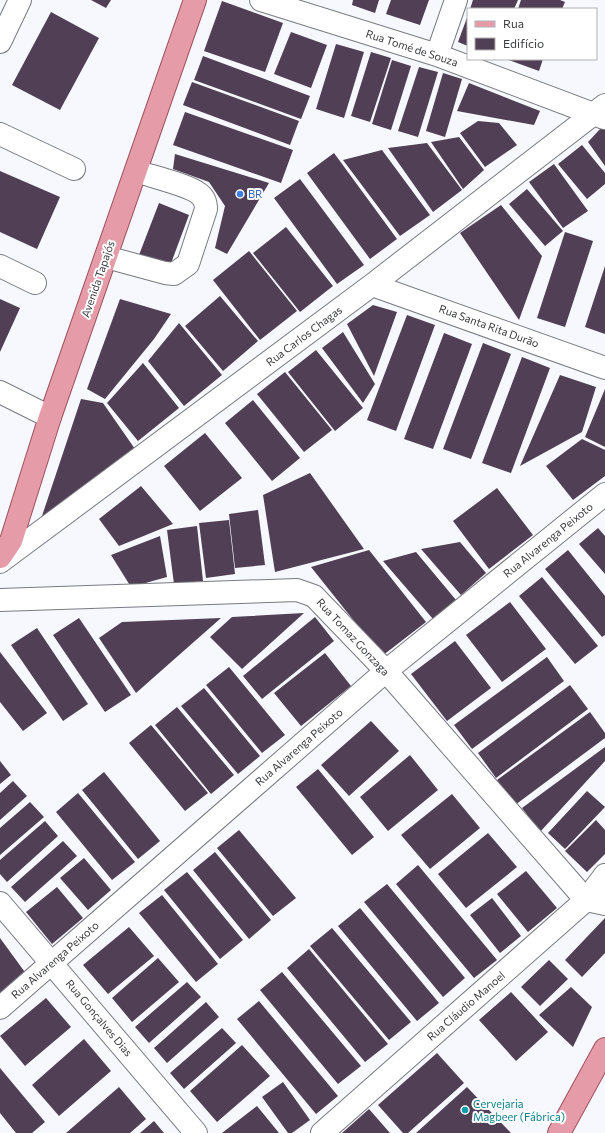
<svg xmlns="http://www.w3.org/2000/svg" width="605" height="1133" font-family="Commissioner,sans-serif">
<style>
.building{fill:#503f55}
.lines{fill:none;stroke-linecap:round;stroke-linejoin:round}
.minor-casing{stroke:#797b80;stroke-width:24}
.major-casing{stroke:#9e505d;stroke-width:24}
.minor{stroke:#fff;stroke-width:22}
.major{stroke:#e59ca8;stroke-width:22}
.shop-dot{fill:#3f7fe0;stroke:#fff;stroke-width:1.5}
.culture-dot{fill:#0f9aa8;stroke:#fff;stroke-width:1.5}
.labels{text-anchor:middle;stroke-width:4;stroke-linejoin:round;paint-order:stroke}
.street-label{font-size:11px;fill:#3b3c3e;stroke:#fff}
.shop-label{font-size:11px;fill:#366cbe;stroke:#fff;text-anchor:start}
.culture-label{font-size:11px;fill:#0d838f;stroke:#fff;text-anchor:start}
</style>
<rect width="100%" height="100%" fill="#f6f8fe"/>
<path class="building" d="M91,0H111L106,8Z
M353,0H379L375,13L352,5Z
M391,0H429L420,25L386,14Z
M473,0H518L514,9H470Z
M521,0H560L565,2L562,9H518Z
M222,1L283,23L265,72L204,51Z
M51,12L99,38L60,110L12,85Z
M468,15V46L458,42Z
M291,32L327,45L311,88L274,74Z
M336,44L364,52L344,118L316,109Z
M371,52L391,58L370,122L351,116Z
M203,56L310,96L301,119L194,80Z
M506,59H543L539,71Z
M392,60L411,66L391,130L372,124Z
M419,67L438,72L418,137L398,131Z
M443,73L462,79L445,137L426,131Z
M192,82L299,121L290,145L183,105Z
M469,83L540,111L534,125L457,111Z
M185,112L293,150L281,183L173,145Z
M478,121L499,123L517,145L485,167L460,133Z
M601,128L605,130V166L588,142Z
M459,137L484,170L463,189L431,142Z
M427,143L462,190L433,212L388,148Z
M582,145L605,173V184L587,199L558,164Z
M382,150L430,215L400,236L343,160Z
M334,153L397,239L370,259L307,173Z
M175,154L269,183L227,254L215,248L225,206L209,182L173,169Z
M554,164L588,211L563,228L529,182Z
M0,171L60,197L37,249L0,232Z
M300,179L364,265L337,284L274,198Z
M527,189L563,231L545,246L509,204Z
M159,203L189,215L170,266L139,255Z
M501,205L542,256L519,320L460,233Z
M286,227L333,286L300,312L253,253Z
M565,232L593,241L565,327L537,318Z
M249,251L297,311L260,340L213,280Z
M605,266V334L585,327Z
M220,296L258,341L223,371L185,326Z
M0,299L20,308L0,352Z
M120,299L171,314L154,339L105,399L87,389Z
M373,305L397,312L374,376L347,324Z
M407,315L435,325L396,431L367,420Z
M179,323L222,375L184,406L148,361Z
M343,332L375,384L363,403L322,348Z
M444,333L472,344L433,449L404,439Z
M483,343L511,354L471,459L443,449Z
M316,350L363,408L335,431L288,372Z
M522,357L550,368L511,473L482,463Z
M143,363L179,408L138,441L107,403Z
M285,372L332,430L304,452L257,394Z
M560,375L596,387L582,432L520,466Z
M605,389V447L585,437Z
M81,399L103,403L135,449L41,519Z
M253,400L300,458L272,481L225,423Z
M205,433L242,478L200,511L164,466Z
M582,439L605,450V476L573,500L546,466Z
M310,473L364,549L275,572L263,495Z
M141,486L173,524L119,546L99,519Z
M497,488L533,535L489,569L453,521Z
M258,510L265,565L235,568L229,514Z
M229,520L235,574L206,578L199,523Z
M197,526L203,581L174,584L167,530Z
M598,528L605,536V574L579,544Z
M160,536L167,577L131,587L111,555Z
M460,542L486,573L461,595L421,549Z
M369,550L426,622L382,656L311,567Z
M568,550L605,596V635L602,637L545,569Z
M416,552L456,600L433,619L383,561Z
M542,577L598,646L575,664L519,596Z
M510,602L546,649L502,682L466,635Z
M304,613L242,669L210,637L232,617Z
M315,617L334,641L262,699L243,676Z
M79,618L131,695L105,712L53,635Z
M221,618L136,693L99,638L122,622Z
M37,628L88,704L63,721L11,645Z
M455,641L491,688L447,721L411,674Z
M0,652L47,713L23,731L0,702Z
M325,653L351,686L301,726L274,693Z
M547,657L564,681L472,749L454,725Z
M229,667L285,735L262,753L206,685Z
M570,685L588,709L496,778L478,753Z
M204,688L260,756L238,774L181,706Z
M177,707L234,775L211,794L155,725Z
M590,712L605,733V738L515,805L497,780Z
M371,721L399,751L349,796L321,765Z
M151,725L208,793L185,811L129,743Z
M605,747V761L540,832L522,808Z
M410,755L438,790L388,831L360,797Z
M0,761L11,775L0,784Z
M318,769L374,837L352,855L296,787Z
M104,772L160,841L138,859L82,790Z
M13,781L27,796L0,820V793Z
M587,791L605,807L565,849L548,833Z
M78,793L135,862L112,880L56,812Z
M452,794L480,828L430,869L401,835Z
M30,802L44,817L0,855V828Z
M596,820L605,830V854L587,872L565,851Z
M45,821L58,836L7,882L0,874V860Z
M239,830L296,898L273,916L217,848Z
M488,833L517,867L466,908L438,874Z
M63,841L77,856L25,902L11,887Z
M215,852L271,920L249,939L193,870Z
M84,858L111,890L88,910L60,878Z
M418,865L497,960L474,978L396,884Z
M526,871L557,908L528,932L497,894Z
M187,872L243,940L220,959L164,890Z
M387,884L465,978L443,997L364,902Z
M57,887L83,918L52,944L26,912Z
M162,895L218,964L196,982L139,913Z
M492,898L521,936L500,953L470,915Z
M360,908L439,1003L417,1021L338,926Z
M605,918V953L582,977L565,960Z
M129,927L154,956L108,994L83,965Z
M332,928L411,1022L389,1040L310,946Z
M0,938L27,975L0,995Z
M309,949L388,1044L365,1062L287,968Z
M158,958L179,982L132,1022L112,998Z
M549,960L568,979L540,1006L521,987Z
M282,972L361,1066L338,1084L260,990Z
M187,982L201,997L149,1043L135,1027Z
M571,987L592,1007L573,1047L539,1015Z
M511,992L548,1032L516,1061L479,1020Z
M46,998L71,1027L25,1066L0,1036Z
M259,1001L338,1096L316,1114L237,1019Z
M206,1002L219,1017L167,1063L154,1048Z
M222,1028L236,1043L184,1089L170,1073Z
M84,1039L111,1071L59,1116L32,1085Z
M242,1045L270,1076L217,1122L190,1091Z
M437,1053L464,1083L408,1133H403L378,1105Z
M0,1068L45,1122L32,1133H16L0,1113Z
M283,1082L310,1120L292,1133H288L262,1097Z
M119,1087L146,1119L130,1133H66Z
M467,1087L511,1133H416Z
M257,1106L279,1133H222Z
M369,1109L390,1133H342Z
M154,1121L164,1133H140Z"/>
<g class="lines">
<defs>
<path id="minor" d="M261,0L437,55L604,118
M0,42L20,0
M437,55L456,0
M0,134L74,169
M106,257L165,273L174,274L188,264L206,209C206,203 204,197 198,193C188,185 150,176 136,171
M0,266L35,283
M372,285L605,368
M0,392L50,417
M0,562L372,285L605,105
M0,600L297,590L314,596L386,671L586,900L605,904
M0,903L196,1133
M0,1008L386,671L605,494
M322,1133L586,900L605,875"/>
<path id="major" d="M0,557L11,541L50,417L195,0
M559,1133L605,1049"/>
</defs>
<use href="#minor" class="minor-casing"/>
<use href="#major" class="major-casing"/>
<use href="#minor" class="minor"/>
<use href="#major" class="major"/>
</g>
<circle class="shop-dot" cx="240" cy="194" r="4"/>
<circle class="culture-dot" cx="465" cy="1110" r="4"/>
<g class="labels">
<g class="street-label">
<text transform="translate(412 48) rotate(18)" y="4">Rua Tomé de Souza</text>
<text transform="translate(98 279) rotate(-71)" y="4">Avenida Tapajós</text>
<text transform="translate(489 326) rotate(20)" y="4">Rua Santa Rita Durão</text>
<text transform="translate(304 336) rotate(-37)" y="4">Rua Carlos Chagas</text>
<text transform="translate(548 540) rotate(-39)" y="4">Rua Alvarenga Peixoto</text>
<text transform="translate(353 637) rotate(47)" y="4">Rua Tomaz Gonzaga</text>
<text transform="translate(299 747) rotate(-41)" y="4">Rua Alvarenga Peixoto</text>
<text transform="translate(55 960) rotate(-41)" y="4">Rua Alvarenga Peixoto</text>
<text transform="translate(466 1006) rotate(-41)" y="4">Rua Cláudio Manoel</text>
<text transform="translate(99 1018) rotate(50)" y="4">Rua Gonçalves Dias</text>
</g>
<g class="shop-label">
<text x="248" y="198">BR</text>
</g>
<g class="culture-label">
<text x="473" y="1108">Cervejaria<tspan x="473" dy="13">Magbeer (Fábrica)</tspan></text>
</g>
</g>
<rect x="467" y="8" width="130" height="52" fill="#ffffff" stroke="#b1b1b2"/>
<rect x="475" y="21" width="20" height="6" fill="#e59ca8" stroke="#b1b1b2"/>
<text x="503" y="28" font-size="12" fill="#3b3c3e">Rua</text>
<rect x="475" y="38" width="20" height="12" fill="#503f55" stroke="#b1b1b2"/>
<text x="503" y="48" font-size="12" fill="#3b3c3e">Edifício</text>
</svg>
